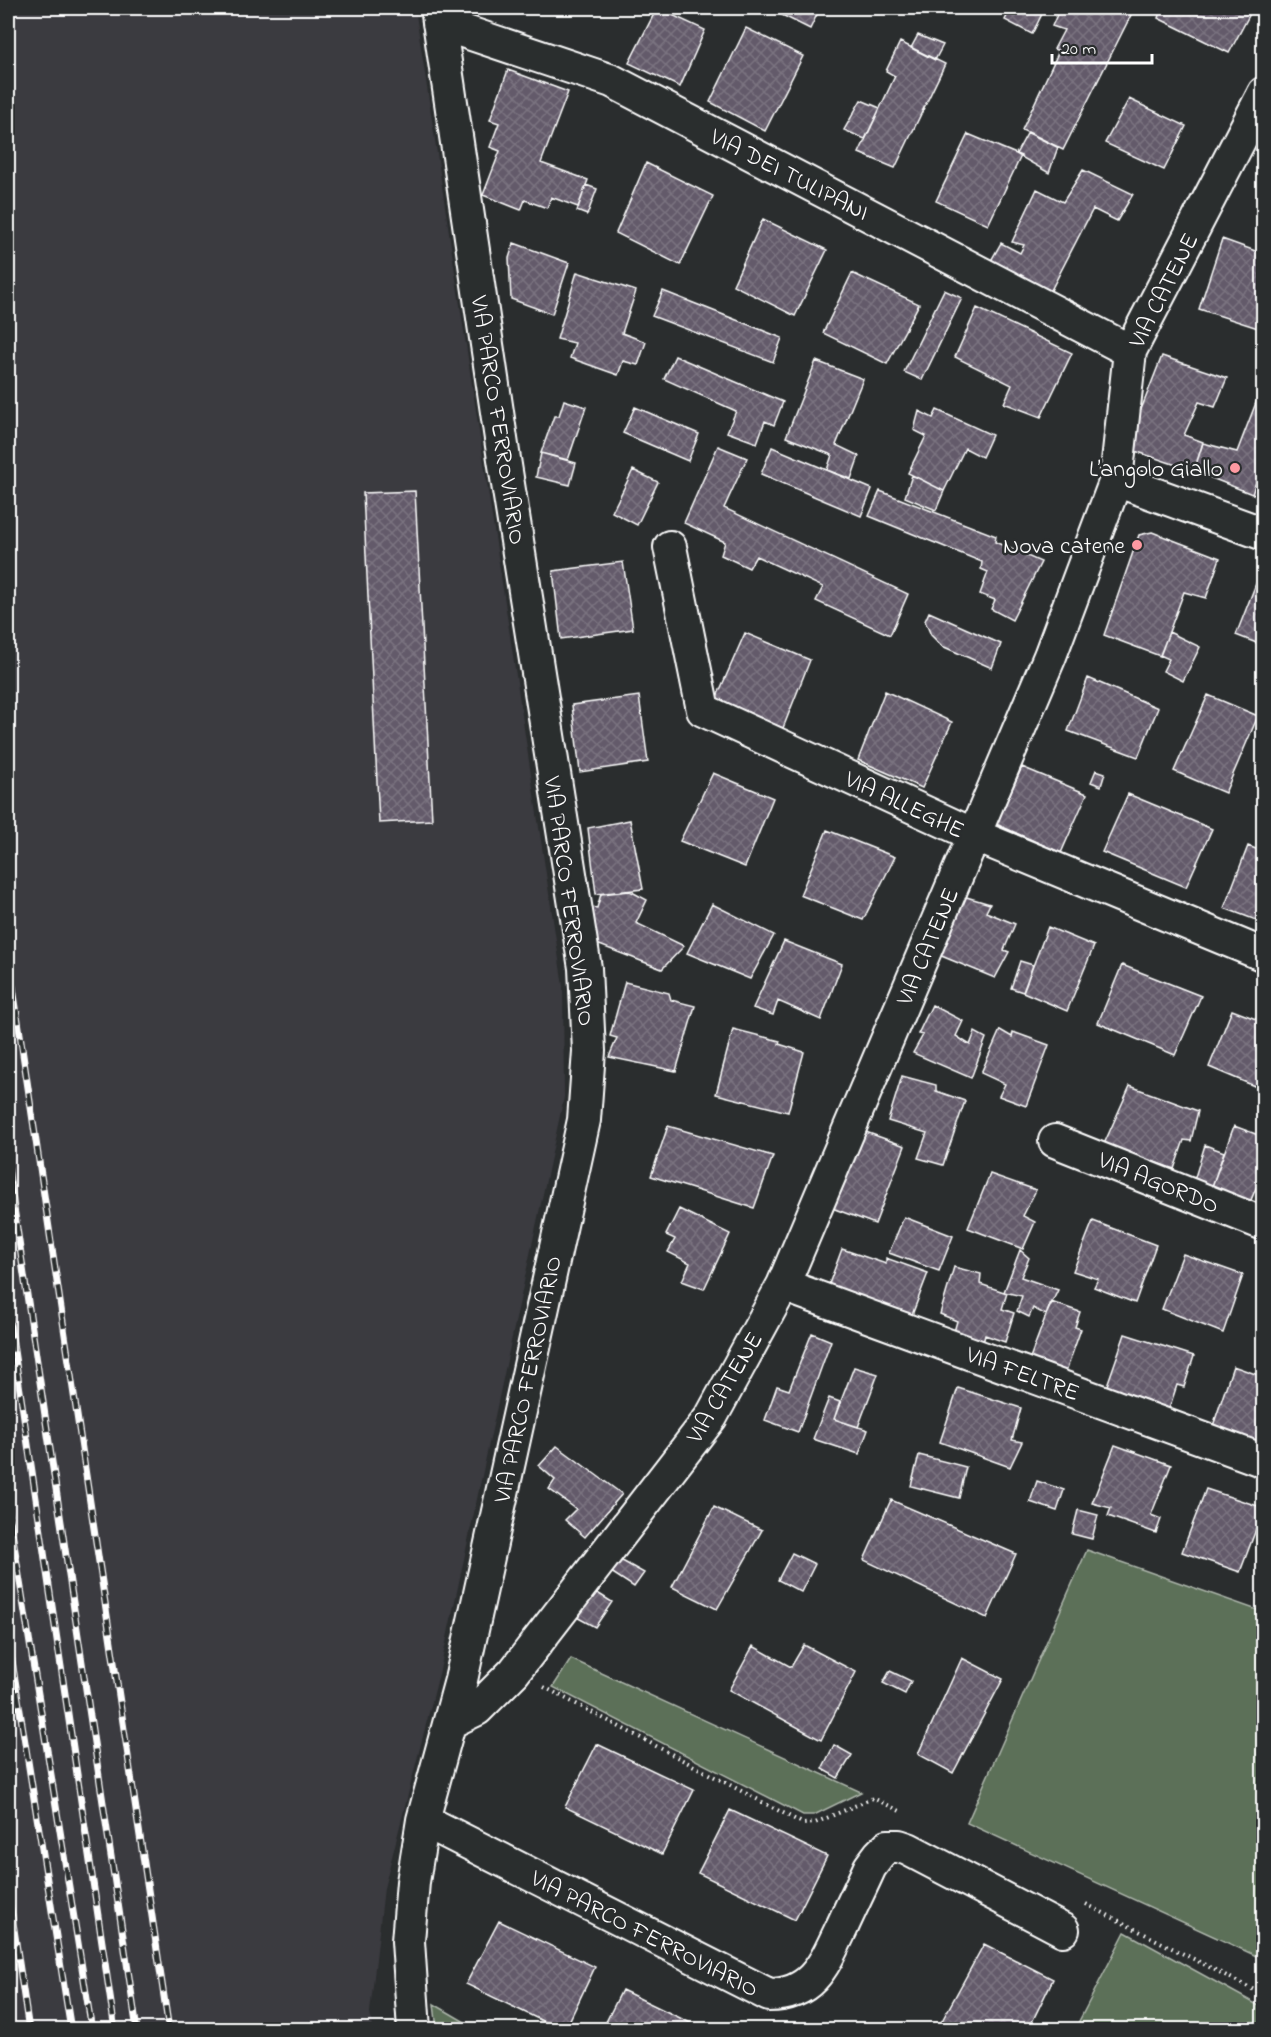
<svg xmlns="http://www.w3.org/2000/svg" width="1271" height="2037" font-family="'Indie Flower',sans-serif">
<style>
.built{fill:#3b3a40}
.grass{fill:#5c6f59;stroke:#aeb7ac;stroke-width:1.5}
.building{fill:url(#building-cross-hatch);stroke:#fff;stroke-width:1.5}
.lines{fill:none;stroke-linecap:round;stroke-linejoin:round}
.street-casing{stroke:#fff;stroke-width:36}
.path{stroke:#fff;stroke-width:4;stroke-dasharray:1.5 4.5;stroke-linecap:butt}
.street{stroke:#2a2d2e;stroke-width:32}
.rail-casing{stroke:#fff;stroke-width:7}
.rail{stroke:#2a2d2e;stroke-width:4.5;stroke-dasharray:14;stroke-linecap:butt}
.poi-dot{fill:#ff9aa2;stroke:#2a2d2e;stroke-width:2}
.labels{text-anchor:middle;stroke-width:5;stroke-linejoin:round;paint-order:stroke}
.street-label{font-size:24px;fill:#fff;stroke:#2a2d2e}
.poi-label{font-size:24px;fill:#fff;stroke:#2a2d2e;text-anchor:end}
</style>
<defs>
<pattern id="building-cross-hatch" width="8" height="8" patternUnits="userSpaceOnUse" patternTransform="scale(1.5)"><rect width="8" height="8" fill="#635a6a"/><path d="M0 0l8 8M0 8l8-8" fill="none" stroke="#7a7380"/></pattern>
</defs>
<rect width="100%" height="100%" fill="#2a2d2e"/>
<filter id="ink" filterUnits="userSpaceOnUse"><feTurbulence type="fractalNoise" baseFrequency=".0167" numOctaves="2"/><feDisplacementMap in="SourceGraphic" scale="12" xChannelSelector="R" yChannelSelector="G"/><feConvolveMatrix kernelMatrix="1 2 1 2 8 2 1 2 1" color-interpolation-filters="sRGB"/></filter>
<g filter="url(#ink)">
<path class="built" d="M8,8H415L563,986L564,1097L440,1670L384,1888L370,2012L372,2029L8,2030Z"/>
<path class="grass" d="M1087,1550L1263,1612V1959L967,1823Z
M571,1659L861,1792L814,1815H803L553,1687Z
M1125,1932L1263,2008V2029H1075Z
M434,2004L477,2029H437Z"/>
<path class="building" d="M657,8L705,30L680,87L629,63Z
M768,8H820L810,29Z
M1011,8H1045L1032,34L1005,20Z
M1060,8L1134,9L1063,150L1022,130L1059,51L1054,49L1064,30L1052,26Z
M1161,8H1253L1229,53L1158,18Z
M746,28L803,56L765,131L710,102Z
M918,35L943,45L935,60L911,48Z
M900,42L945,64L895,168L859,153L895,76L886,71Z
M508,70L568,92L541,163L588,180L578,207L551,197L547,208L525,200L521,210L483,195L500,151L490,147L499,123L490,120Z
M1129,99L1186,126L1164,170L1105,143Z
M861,100L880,108L865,139L844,130Z
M1028,132L1058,147L1049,173L1016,154Z
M968,134L1021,156L988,225L936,201Z
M646,163L713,196L680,265L616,233Z
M1083,170L1133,194L1117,221L1093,209L1048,296L988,266L1001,243L1020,253L1024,245L1012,242L1037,189L1063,202Z
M586,185L597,189L587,215L577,211Z
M763,219L827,250L795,316L733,285Z
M1222,239L1264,254V330L1199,309Z
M514,243L569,263L552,314L511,299L509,258Z
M577,272L636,291L622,333L646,342L638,365L623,361L618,375L570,358L575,343L557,339Z
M852,273L919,304L887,364L823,333Z
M944,290L962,298L922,380L904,372Z
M663,291L782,338L773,362L652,316Z
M977,308L1072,353L1041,417L1004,403L1012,385L955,357Z
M675,356L783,402L774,425L765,421L757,443L727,432L736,411L664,379Z
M1162,356L1227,378L1215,407L1199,402L1184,435L1203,442L1194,471L1126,448Z
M816,361L863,379L836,445L859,456L851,479L827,470L832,455L786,437Z
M1264,382V458L1252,494L1194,471L1203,443L1237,452Z
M564,400L586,407L568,460L541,453L554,416H559Z
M635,407L699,434L688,461L623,433Z
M937,410L992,435L982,457L965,448L944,491L908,473L926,436L914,430L919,411L933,418Z
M718,446L747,458L724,508L908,594L890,635L816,601L823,587L756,556L749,568L721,555L725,542L684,523Z
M772,447L872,489L861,516L761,474Z
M541,453L576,463L570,485L536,477Z
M1264,458V498L1252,494Z
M633,470L658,482L637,525L612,512Z
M912,475L944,491L936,510L905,497Z
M415,491L432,820L379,823L363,493Z
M880,491L996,536L995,542L1041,562L1012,620L991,609L995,600L980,594L988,572L981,569L982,562L869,516Z
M1152,532L1220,558L1206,598L1184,592L1160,656L1104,635L1139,535Z
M623,562L633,629L561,639L553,571Z
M1259,576L1264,578V646L1236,635Z
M929,612L1001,644L992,668L942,646L931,635L925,621Z
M1169,632L1200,647L1183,681L1163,671L1169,659L1160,655Z
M745,633L810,660L783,728L716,699Z
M1088,678L1158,708L1138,757L1068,731Z
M885,691L952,722L922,788L858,760Z
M1208,695L1258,716L1225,793L1174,771Z
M639,696L648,762L580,772L572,705Z
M1022,767L1087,794L1061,853L996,824Z
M1096,770L1105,773L1101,786L1091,782Z
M713,773L773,798L745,867L680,841Z
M1128,794L1212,829L1186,887L1102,852Z
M630,820L643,889L596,894L588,828Z
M827,830L895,857L863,920L800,895Z
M1248,846L1264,852V923L1224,908Z
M630,891L647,900L636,923L684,946L662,969L597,944L596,951L575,904L597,908L601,894Z
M963,896L990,904L986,912L1015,924L1004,950L1009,952L995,978L939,955Z
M712,904L774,935L750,979L687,953Z
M1048,927L1094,946L1067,1011L1023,992Z
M784,941L842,964L821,1020L778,1001L773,1015L753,1008Z
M1020,961L1033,965L1023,992L1011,988Z
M1122,965L1201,996L1175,1055L1098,1023Z
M625,982L669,993L671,1000L695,1006L676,1071L609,1057L617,1038L610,1036Z
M932,1005L963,1021L956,1036L970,1045L975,1032L986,1038L971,1078L913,1053L923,1035L918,1034Z
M1232,1010L1264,1022V1090L1209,1067Z
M733,1029L780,1041L779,1044L804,1052L788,1112L716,1094Z
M1000,1030L1012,1037L1013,1032L1049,1045L1026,1106L999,1096L1005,1084L981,1073Z
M902,1076L936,1085V1091L965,1101L943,1165L918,1158L927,1133L888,1121Z
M1130,1086L1198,1111L1191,1141L1184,1140L1174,1169L1104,1144Z
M668,1126L773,1156L754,1208L651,1176Z
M1234,1126L1264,1137V1169L1248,1207L1210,1192Z
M863,1131L905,1146L875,1224L832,1208Z
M1205,1145L1224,1152L1210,1192L1191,1190Z
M990,1174L1036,1190L1023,1216L1035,1222L1023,1249L968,1228Z
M679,1209L730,1234L704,1289L682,1281L690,1263L668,1252L675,1239L666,1235Z
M904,1217L953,1236L939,1271L889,1253Z
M1093,1221L1156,1245L1135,1303L1094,1287L1098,1279L1073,1271Z
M842,1249L886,1264V1258L928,1273L912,1315L826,1292Z
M1020,1250L1029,1258L1021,1277L1058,1290L1046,1315L1033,1308L1029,1317L1017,1311L1022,1296L1004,1292Z
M1183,1254L1243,1275L1223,1333L1162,1309Z
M954,1267L981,1274L980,1284L1007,1293L1002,1309L1014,1313L1005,1342L985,1335L981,1351L952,1339L957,1321L940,1314Z
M1051,1302L1080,1312L1075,1327L1081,1329L1064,1377L1027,1366Z
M812,1333L831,1341L798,1432L765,1420L777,1386L789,1390Z
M1125,1334L1194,1356L1184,1387L1177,1385L1168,1412L1105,1391Z
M1233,1366L1264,1377V1448L1212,1429Z
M854,1367L878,1374L858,1427L834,1419Z
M958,1388L1021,1408L1012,1440L1022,1442L1010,1467L940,1442Z
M829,1398L840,1402L834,1419L868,1430L859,1454L813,1439Z
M1115,1445L1171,1465L1151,1515L1161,1519L1156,1533L1108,1516L1111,1508L1092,1503Z
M557,1446L622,1494L585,1537L565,1520L576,1509L549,1489L555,1480L539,1466Z
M919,1455L966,1467L959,1498L911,1486Z
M1037,1481L1064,1490L1057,1511L1030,1502Z
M1206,1489L1264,1508L1240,1572L1182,1552Z
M891,1500L1016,1554L987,1618L864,1560Z
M714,1507L762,1530L717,1609L672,1587Z
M1078,1510L1098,1515L1092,1539L1072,1534Z
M792,1553L815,1564L801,1592L778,1580Z
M615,1557L644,1573L634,1587L605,1568Z
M591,1589L612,1602L595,1627L569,1613Z
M804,1645L856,1672L821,1740L729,1690L753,1646L791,1667Z
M962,1658L1003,1679L953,1773L918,1754Z
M890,1671L911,1681L905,1694L883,1683Z
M597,1744L694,1790L662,1854L565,1807Z
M834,1745L852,1755L838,1778L822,1769Z
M730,1810L827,1856L795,1920L698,1873Z
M499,1921L595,1967L565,2030H561L466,1984Z
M984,1944L1053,1979L1028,2030H937Z
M622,1990L705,2030H602Z"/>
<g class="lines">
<defs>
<path id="street" d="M439,23L612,81L1130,351
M1116,480L1264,534
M670,547L703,710L974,835L1264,955
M1055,1141L1264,1224
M783,1285L1264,1461
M450,1722L477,1709L514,1672L711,1417L783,1285L1050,656L1116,480L1130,351L1264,93
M423,1820L769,1995C814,1995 825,1962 842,1927C851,1907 861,1887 870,1867L879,1855L888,1846H899L908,1849L1063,1930
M414,2030L408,1941L413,1882L423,1820L461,1680L584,1120L589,1051L585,968L504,459L437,8"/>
</defs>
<use href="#street" class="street-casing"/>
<path class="path" d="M544,1687L804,1824L815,1823L873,1798L900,1811
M1086,1904L1264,1995"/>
<use href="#street" class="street"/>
<defs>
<path id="rail" d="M8,954L169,2030
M8,1168L137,2030
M8,1310L115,2030
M8,1507L92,2030
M8,1636L71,2030
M8,1889L29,2030"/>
</defs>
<use href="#rail" class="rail-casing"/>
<use href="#rail" class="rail"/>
</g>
</g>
<g class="poi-dot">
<circle cx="1235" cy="468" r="6"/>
<circle cx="1137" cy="545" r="6"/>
</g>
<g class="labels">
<g class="street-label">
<text transform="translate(790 174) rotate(27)" y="8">VIA DEI TULIPANI</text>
<text transform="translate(1163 290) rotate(-63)" y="8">VIA CATENE</text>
<text transform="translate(499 420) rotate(81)" y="8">VIA PARCO FERROVIARIO</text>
<text transform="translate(905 804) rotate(25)" y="8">VIA ALLEGHE</text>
<text transform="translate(570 901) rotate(82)" y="8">VIA PARCO FERROVIARIO</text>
<text transform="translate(927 946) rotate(-67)" y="8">VIA CATENE</text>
<text transform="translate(1159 1182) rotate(22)" y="8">VIA AGORDO</text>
<text transform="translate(1023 1373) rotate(20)" y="8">VIA FELTRE</text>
<text transform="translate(527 1379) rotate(-78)" y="8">VIA PARCO FERROVIARIO</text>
<text transform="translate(724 1387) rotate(-59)" y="8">VIA CATENE</text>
<text transform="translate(645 1933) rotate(27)" y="8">VIA PARCO FERROVIARIO</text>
</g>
<g class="poi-label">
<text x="1223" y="476">L’angolo Giallo</text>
<text x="1125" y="553">Nova catene</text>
</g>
</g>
<rect width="1271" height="2037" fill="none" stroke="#2a2d2e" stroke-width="30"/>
<rect x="15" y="15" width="1241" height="2007" fill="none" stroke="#fff" stroke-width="2" filter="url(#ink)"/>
<path d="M1052 54v9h100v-9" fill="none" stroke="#ffffff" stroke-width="3"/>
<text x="1061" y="54" font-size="18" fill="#ffffff" stroke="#2a2d2e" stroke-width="4.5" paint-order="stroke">20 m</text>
</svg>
